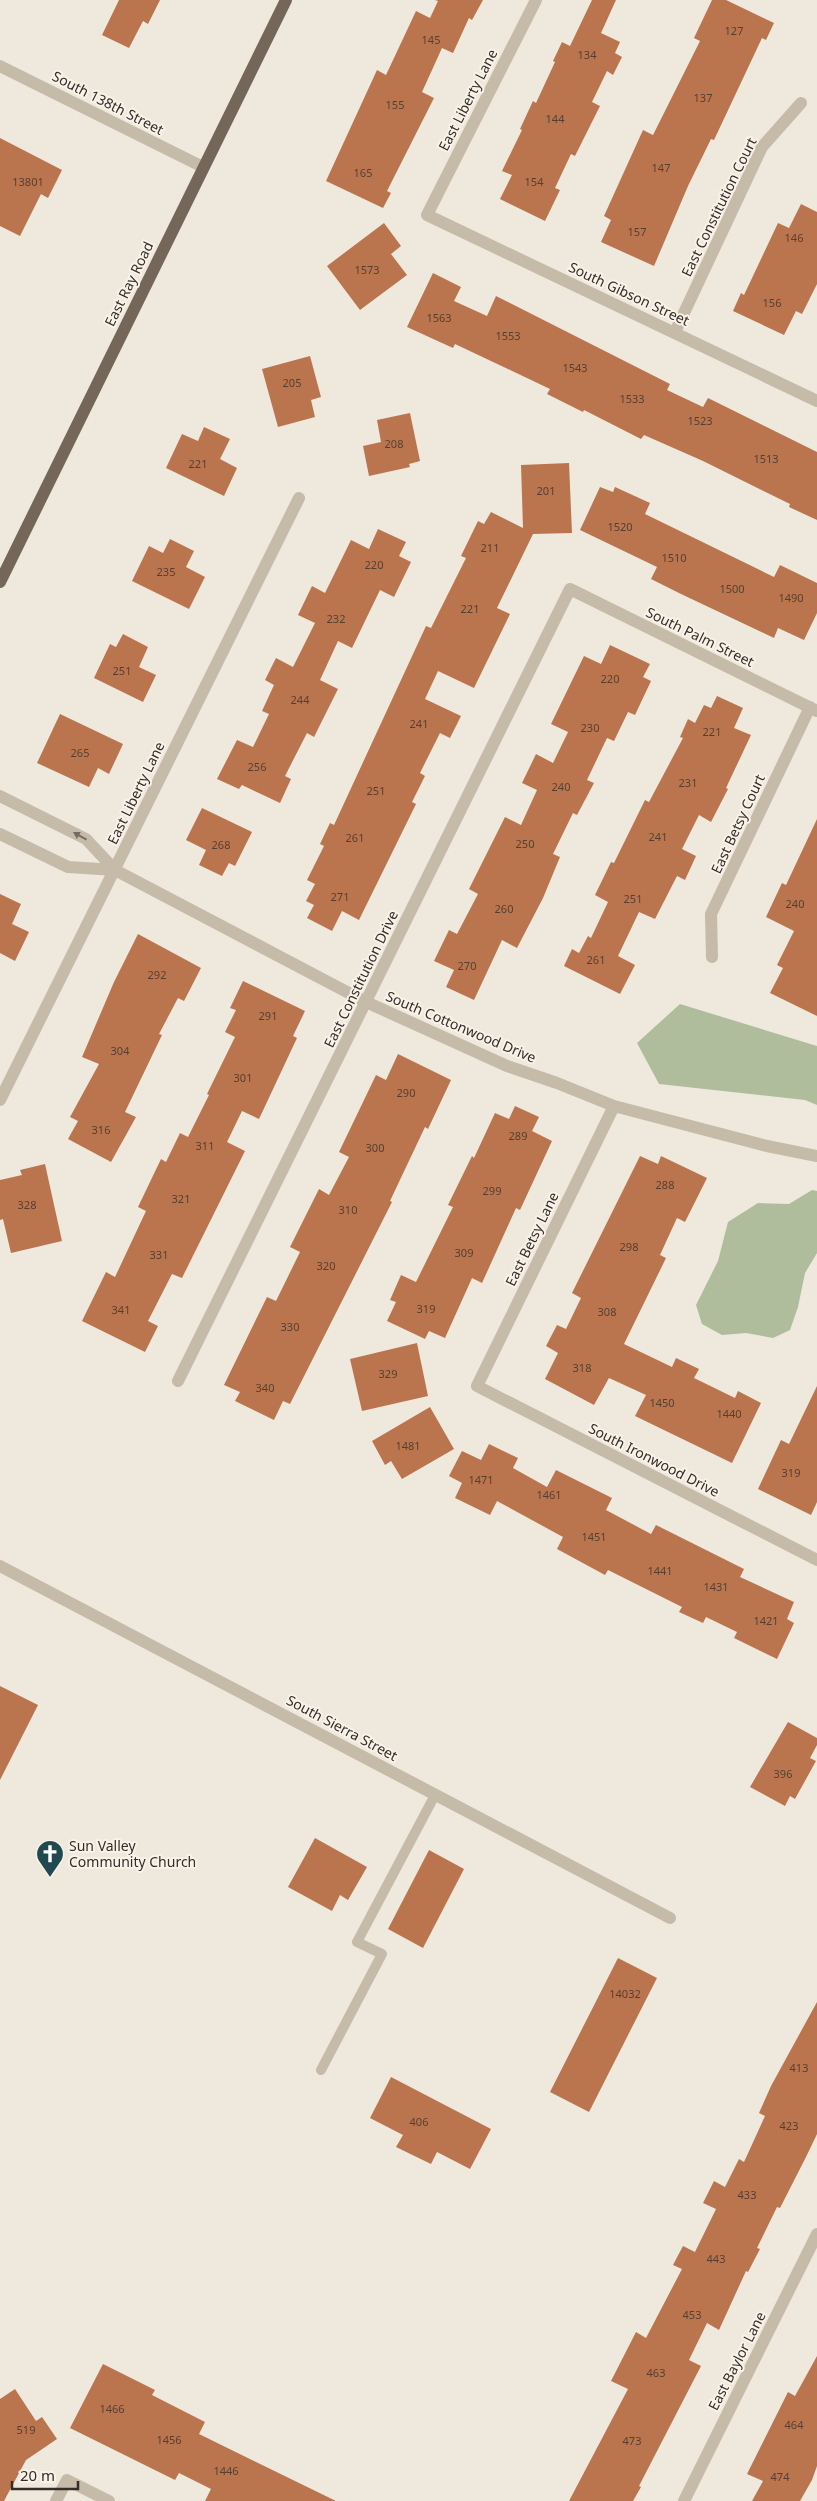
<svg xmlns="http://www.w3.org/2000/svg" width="817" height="2501" font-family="'Noto Sans',sans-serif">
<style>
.green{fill:#afbd9d}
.building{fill:#bb754e}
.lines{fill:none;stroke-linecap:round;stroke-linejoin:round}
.lane{stroke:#c6baa9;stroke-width:10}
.street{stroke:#c6baa9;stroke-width:12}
.primary{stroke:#75665a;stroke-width:12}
.oneway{fill:#766c62}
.labels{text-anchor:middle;stroke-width:4;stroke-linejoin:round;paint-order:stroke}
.number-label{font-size:11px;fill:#563f32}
.street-label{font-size:14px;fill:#342d28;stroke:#f8f2e8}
.poi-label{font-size:14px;fill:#342d28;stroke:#f8f2e8;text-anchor:start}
</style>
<rect width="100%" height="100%" fill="#efe8dc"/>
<path class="green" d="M680,1004L817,1046V1105L805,1100L659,1084L637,1043Z
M812,1190L817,1191V1253L805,1273L798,1307L790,1330L773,1338L746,1333L722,1335L702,1324L696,1305L718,1261L728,1222L758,1203L789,1204Z"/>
<path class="building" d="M119,0H160L148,24L143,21L129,48L102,35Z
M435,0H483L472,20L469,18L453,53L442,48L422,92L434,98L387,191L391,193L383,208L326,181L377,70L386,75L416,11L430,18L438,1Z
M592,0H616L601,33L620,42L615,53L622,57L613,75L607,71L592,102L600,106L575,156L571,154L555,188L560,190L545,221L500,199L512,175L502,171L522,130L520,129L533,101L536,103L555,62L553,61L562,42L570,46Z
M712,0H726L774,23L766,40L762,38L714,140L711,139L688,186L654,266L601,242L611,220L604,216L643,130L653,135L700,41L694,38Z
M0,138L62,170L48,198L41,194L20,236L0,226Z
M801,204L817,212V284L802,314L796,311L784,335L733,311L741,293L744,295L778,223L789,228Z
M384,223L401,246L391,254L407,275L360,310L327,266Z
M433,273L461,287L454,301L487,316L496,296L670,384L667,390L703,407L708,398L817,452V520L789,507L790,504L703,461L644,435L641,439L584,410L583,412L547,394L550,389L455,344L453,348L407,327Z
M310,356L321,397L311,400L315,417L278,427L262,369Z
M410,413L420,461L409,464L410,467L369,476L363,446L381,442L377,420Z
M204,427L230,439L220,459L237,468L224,496L166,468L182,434L198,441Z
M569,463L572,533L533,534L497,608L510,614L474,688L438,671L425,699L461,716L450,738L440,733L420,773L425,776L412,802L416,804L359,920L342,911L332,931L307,918L314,905L306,901L315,884L307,880L324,846L320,844L330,823L334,825L426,626L431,628L466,558L461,556L478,521L484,524L491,512L523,528L521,465Z
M600,487L613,492L615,487L650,503L645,514L774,577L780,565L817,583V613L804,640L778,628L774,638L681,594L651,579L657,567L580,530Z
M378,529L406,542L399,556L411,562L394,597L380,590L352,648L338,641L320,680L338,689L314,737L307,733L285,776L291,779L280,803L242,785L239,789L217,779L237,740L253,747L269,714L262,711L274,685L265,680L276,658L293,667L315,623L298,615L312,586L325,593L351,540L369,549Z
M170,539L194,551L186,567L205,577L189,609L132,581L149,546L163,553Z
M123,634L148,647L139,667L156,675L143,702L94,678L110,644L116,647Z
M610,645L650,664L643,677L651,681L635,715L628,712L614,741L607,738L587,780L594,783L577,815L573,813L553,854L560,857L543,898L517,948L502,940L474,1000L446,987L454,970L434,961L449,930L457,934L478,894L469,889L505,817L521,825L537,790L522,783L536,754L553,763L568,732L551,724L584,656L601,664Z
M717,696L743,708L734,728L751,735L726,788L728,789L711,822L699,815L682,849L696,856L685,880L677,876L655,919L639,912L618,956L635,965L620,994L564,966L572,949L579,953L588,936L591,938L608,902L595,895L611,862L614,863L645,800L649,802L683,738L680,737L688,719L695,723L704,705L711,708Z
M60,714L123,744L109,774L98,768L89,787L37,763Z
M202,808L252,832L235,866L229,863L222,876L199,865L206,850L186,840Z
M817,819V1016L770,993L783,968L777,965L794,931L766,917L782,883L786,885Z
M0,894L21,904L12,924L29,932L15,961L0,953Z
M138,934L201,968L184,1001L178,998L159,1034L162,1035L125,1112L136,1117L111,1162L68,1139L78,1121L70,1117L99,1064L82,1057L114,982Z
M243,981L305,1011L293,1036L297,1038L259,1119L242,1111L227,1142L245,1151L182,1278L172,1274L148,1321L158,1326L145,1352L82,1321L106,1272L115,1277L146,1211L138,1207L161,1159L166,1162L180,1133L188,1137L209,1095L207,1094L235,1037L225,1032L236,1010L230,1008Z
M398,1054L451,1080L428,1129L425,1127L390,1201L392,1202L290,1404L283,1401L274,1420L235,1401L240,1392L224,1385L267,1297L276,1301L300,1252L290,1247L319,1189L329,1195L349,1157L339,1152L376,1075L386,1080Z
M515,1106L539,1117L532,1131L552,1141L520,1210L516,1208L482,1283L472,1278L445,1338L429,1331L425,1339L387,1321L396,1302L390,1300L401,1275L416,1282L453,1207L448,1205L472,1156L474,1158L495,1113L509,1119Z
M640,1156L658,1164L661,1156L707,1178L685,1222L677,1218L660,1255L666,1258L624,1344L672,1367L676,1358L699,1369L694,1378L735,1398L738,1391L761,1403L732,1463L635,1416L646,1395L609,1378L594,1405L545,1379L558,1353L546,1346L557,1325L566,1329L581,1298L572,1293Z
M45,1164L62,1241L11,1253L3,1219L0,1220V1180L22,1175L20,1170Z
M417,1343L428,1396L362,1411L350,1359Z
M817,1386V1502L811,1515L758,1489L781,1440L789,1444Z
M430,1407L454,1449L402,1479L391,1461L385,1465L372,1441Z
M489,1444L518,1458L513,1468L547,1487L556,1470L612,1498L606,1510L651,1534L656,1525L744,1569L740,1577L794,1602L787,1619L794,1623L777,1659L734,1638L737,1632L706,1617L703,1623L679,1612L682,1607L608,1570L605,1575L557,1549L563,1537L497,1501L490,1515L455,1498L462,1483L449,1476L462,1451L481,1460Z
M0,1686L38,1705L0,1780Z
M788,1722L817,1738V1745L810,1758L816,1761L795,1799L790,1796L785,1806L750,1787Z
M315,1838L367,1867L348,1900L340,1895L332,1911L288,1887Z
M429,1850L464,1869L423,1948L388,1929Z
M618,1958L657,1978L589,2112L550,2092Z
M817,2002V2134L806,2157L780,2208L777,2207L757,2248L760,2249L748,2272L746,2271L719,2330L707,2323L689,2360L701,2366L639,2486L641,2487L633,2501H569L628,2389L611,2381L636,2332L646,2338L682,2269L673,2265L683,2246L695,2252L716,2209L703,2203L714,2181L725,2187L739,2159L744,2162L765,2116L759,2113L771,2086Z
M391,2077L491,2129L470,2169L437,2152L431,2164L396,2147L403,2135L370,2118Z
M817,2356V2466L812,2480L800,2501H752L763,2481L747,2474L788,2392L795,2396Z
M103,2364L155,2390L152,2395L205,2422L199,2434L336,2501H205L211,2489L179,2473L175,2480L70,2428Z
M15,2389L36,2421L42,2417L57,2439L26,2460L4,2501H0V2399Z"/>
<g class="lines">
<path class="lane" d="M321,2070L382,1954L357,1942L435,1795"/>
<path class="street" d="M536,0L427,215L817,401
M0,66L203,167
M675,332L762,147L801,103
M0,796L86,839L115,870L366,1002L507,1066L557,1083L614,1106L767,1146L817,1156
M0,834L68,867L115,870
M712,957L711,914L810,707
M0,1100L299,498
M614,1106L477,1386L817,1560
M178,1381L570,589L817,711
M0,1566L670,1918
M56,2501L67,2480L109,2501
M684,2501L817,2234"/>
<path class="primary" d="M0,582L286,0"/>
</g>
<defs><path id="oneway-solid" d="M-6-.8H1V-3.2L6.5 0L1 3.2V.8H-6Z" transform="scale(1.25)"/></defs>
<use class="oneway" href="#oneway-solid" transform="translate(80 836) rotate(-151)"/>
<defs>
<symbol id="church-pin" viewBox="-11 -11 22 30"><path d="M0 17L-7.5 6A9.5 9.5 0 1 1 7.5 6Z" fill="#214952" stroke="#f8f2e8"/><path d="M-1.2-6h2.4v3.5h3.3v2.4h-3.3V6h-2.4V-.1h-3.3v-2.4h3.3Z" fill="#fff"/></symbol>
</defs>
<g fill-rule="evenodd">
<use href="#church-pin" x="34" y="1838" width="32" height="43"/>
</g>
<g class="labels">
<g class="number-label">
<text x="734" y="35">127</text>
<text x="431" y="44">145</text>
<text x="587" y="59">134</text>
<text x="703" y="102">137</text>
<text x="395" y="109">155</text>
<text x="555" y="123">144</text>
<text x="661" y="172">147</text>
<text x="363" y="177">165</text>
<text x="28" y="186">13801</text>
<text x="534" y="186">154</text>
<text x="637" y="236">157</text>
<text x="794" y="242">146</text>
<text x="367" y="274">1573</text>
<text x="772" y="307">156</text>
<text x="439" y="322">1563</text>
<text x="508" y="340">1553</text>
<text x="575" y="372">1543</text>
<text x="292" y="387">205</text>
<text x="632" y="403">1533</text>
<text x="700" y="425">1523</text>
<text x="394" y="448">208</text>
<text x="766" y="463">1513</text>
<text x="198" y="468">221</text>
<text x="546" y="495">201</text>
<text x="620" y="531">1520</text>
<text x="490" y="552">211</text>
<text x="674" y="562">1510</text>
<text x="374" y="569">220</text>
<text x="166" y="576">235</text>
<text x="732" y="593">1500</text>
<text x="791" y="602">1490</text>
<text x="470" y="613">221</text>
<text x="336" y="623">232</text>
<text x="122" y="675">251</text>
<text x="610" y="683">220</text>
<text x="300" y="704">244</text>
<text x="419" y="728">241</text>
<text x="590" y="732">230</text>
<text x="712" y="736">221</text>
<text x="80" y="757">265</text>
<text x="257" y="771">256</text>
<text x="688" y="787">231</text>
<text x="561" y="791">240</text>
<text x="376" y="795">251</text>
<text x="658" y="841">241</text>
<text x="355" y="842">261</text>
<text x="525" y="848">250</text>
<text x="221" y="849">268</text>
<text x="340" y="901">271</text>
<text x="633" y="903">251</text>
<text x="795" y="908">240</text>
<text x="504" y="913">260</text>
<text x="596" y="964">261</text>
<text x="467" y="970">270</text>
<text x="157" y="979">292</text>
<text x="268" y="1020">291</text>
<text x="120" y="1055">304</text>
<text x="243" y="1082">301</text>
<text x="406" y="1097">290</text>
<text x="101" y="1134">316</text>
<text x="518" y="1140">289</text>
<text x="205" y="1150">311</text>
<text x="375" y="1152">300</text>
<text x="665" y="1189">288</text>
<text x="492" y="1195">299</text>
<text x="181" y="1203">321</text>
<text x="27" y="1209">328</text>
<text x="348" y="1214">310</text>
<text x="629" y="1251">298</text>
<text x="464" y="1257">309</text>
<text x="159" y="1259">331</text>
<text x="326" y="1270">320</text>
<text x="426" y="1313">319</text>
<text x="121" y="1314">341</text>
<text x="607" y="1316">308</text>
<text x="290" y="1331">330</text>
<text x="582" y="1372">318</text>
<text x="388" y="1378">329</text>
<text x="265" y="1392">340</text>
<text x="662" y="1407">1450</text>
<text x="729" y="1418">1440</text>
<text x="408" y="1450">1481</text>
<text x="791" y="1477">319</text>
<text x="481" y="1484">1471</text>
<text x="549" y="1499">1461</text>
<text x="594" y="1541">1451</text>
<text x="660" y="1575">1441</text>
<text x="716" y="1591">1431</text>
<text x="766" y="1625">1421</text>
<text x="783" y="1778">396</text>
<text x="625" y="1998">14032</text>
<text x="799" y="2072">413</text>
<text x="419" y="2126">406</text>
<text x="789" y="2130">423</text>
<text x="747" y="2199">433</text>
<text x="716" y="2263">443</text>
<text x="692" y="2319">453</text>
<text x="656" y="2377">463</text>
<text x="112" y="2413">1466</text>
<text x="794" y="2429">464</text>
<text x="26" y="2434">519</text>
<text x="169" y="2444">1456</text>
<text x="632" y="2445">473</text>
<text x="226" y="2475">1446</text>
<text x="780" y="2481">474</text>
</g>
<g class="street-label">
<text transform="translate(468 100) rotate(-63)" y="5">East Liberty Lane</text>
<text transform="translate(108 103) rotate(27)" y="5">South 138th Street</text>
<text transform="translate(719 207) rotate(-64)" y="5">East Constitution Court</text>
<text transform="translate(129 284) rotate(-64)" y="5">East Ray Road</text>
<text transform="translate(629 294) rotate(25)" y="5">South Gibson Street</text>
<text transform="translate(700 637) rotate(26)" y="5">South Palm Street</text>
<text transform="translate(136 793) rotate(-64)" y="5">East Liberty Lane</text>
<text transform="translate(738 824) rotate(-65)" y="5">East Betsy Court</text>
<text transform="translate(361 979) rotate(-64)" y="5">East Constitution Drive</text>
<text transform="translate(461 1027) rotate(23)" y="5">South Cottonwood Drive</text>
<text transform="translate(532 1239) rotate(-64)" y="5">East Betsy Lane</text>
<text transform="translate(654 1460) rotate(27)" y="5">South Ironwood Drive</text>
<text transform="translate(342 1728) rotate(28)" y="5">South Sierra Street</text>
<text transform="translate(737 2361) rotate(-63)" y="5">East Baylor Lane</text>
</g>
<g class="poi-label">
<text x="69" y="1851">Sun Valley<tspan x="69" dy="16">Community Church</tspan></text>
</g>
</g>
<path d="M12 2481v8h66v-8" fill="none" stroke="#342d28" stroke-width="2.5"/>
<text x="20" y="2481" font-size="15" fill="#342d28" stroke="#f8f2e8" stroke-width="4" paint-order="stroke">20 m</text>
</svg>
